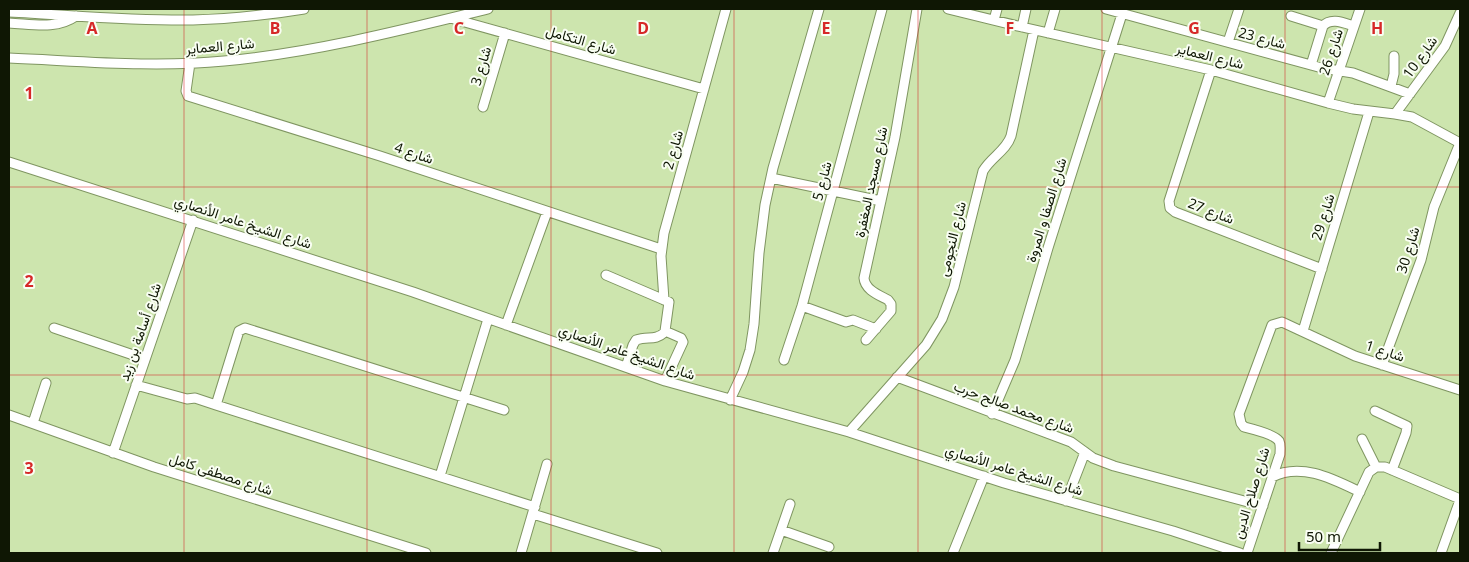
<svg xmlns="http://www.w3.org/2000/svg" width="1469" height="562" font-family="'Noto Sans',Vazirmatn,sans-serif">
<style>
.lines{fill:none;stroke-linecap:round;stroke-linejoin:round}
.minor-casing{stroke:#7f9561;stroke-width:11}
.minor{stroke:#fff;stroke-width:9}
.grid{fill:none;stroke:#d62828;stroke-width:1;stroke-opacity:0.55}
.labels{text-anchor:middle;stroke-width:4;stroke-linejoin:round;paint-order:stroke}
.street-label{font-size:14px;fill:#0f1704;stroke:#f9fef3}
.grid-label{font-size:16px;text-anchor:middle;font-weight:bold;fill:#d62828;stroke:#f9fef3;stroke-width:4;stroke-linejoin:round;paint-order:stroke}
</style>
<rect width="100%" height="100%" fill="#cde5ae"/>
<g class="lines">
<defs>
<path id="minor" d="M948,9L1022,27L1211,70L1328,103L1353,109L1395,114L1412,117L1460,143
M1106,9L1322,68L1353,73L1410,94
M9,12C70,15 132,21 193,20C230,19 267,15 304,9
M1291,16L1323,26
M454,19L704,89
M994,20L997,9
M9,23C32,24 56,30 76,16
M1022,27L1026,9
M1048,33L1055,9
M1228,42L1239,9
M9,58C81,61 153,68 224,61C312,53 403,30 488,9
M190,63L186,91L188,96L380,156L661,249
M1311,65L1323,26C1331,17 1344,23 1354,26
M1211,70L1169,201L1170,208L1175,212L1322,269
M1391,86L1394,74V56
M1328,103L1360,9
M483,107L505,33
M1395,114L1445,46L1460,13
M9,162L413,292L665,381L849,432L1004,483L1173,531L1240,553
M771,178L881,201
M606,275L669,302L665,331L681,338L683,342L665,381
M664,300L661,256L664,233L726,9
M802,306L846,322L853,320L876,329
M506,325L547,212
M54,328L145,359
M1303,331L1369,112
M866,340L891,311V304L888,300C879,295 865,290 864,278L895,137L917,9
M784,360L802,306L882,9
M1382,365L1421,260L1434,207L1460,143
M626,367L633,345L636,340C648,335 654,342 665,332
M897,377L1071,442L1093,458L1114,466L1263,506
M136,385L187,399L195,398L216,405L535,507
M730,400L743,372L750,350L754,324L759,253L765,205L773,168L819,9
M216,405L238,334L239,331L245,328L504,410
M1375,411L1407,426L1406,433L1392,470
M992,414L1015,360L1048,248L1122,14
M9,415L154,467L426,553
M33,423L46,383
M849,432L926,345L942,319L954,287L983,171C991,157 1006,151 1011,136L1034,30
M1362,439L1376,467
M113,453L193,220
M440,476L488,319
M1272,477C1301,462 1333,479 1360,492
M1066,501L1085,452
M533,514L657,553
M781,530L829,547
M521,553L547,464
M773,553L790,504
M953,553L984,476
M1247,553L1280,454C1280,450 1281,445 1279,441C1274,434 1252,429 1244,427L1241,423L1239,414L1272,325L1282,322L1355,356L1460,390
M1331,553L1369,472L1376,467H1385L1460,499
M1441,553L1460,500"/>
</defs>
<use href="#minor" class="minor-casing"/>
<use href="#minor" class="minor"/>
</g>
<path class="grid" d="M184,9V553M367,9V553M551,9V553M734,9V553M918,9V553M1102,9V553M1285,9V553M9,187H1460M9,375H1460"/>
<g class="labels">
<g class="street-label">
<text transform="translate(1262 38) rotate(15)" y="5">شارع 23</text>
<text transform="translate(581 40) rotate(16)" y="5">شارع التكامل</text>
<text transform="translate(220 46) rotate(-5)" y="5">شارع العماير</text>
<text transform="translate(1331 52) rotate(-72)" y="5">شارع 26</text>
<text transform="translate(1210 56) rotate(14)" y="5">شارع العماير</text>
<text transform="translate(1420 57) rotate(-54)" y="5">شارع 10</text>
<text transform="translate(481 66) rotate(-73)" y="5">شارع 3</text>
<text transform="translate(673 150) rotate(-74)" y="5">شارع 2</text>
<text transform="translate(414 153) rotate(19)" y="5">شارع 4</text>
<text transform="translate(822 181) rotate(-75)" y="5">شارع 5</text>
<text transform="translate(871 182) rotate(-78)" y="5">شارع مسجد المغفرة</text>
<text transform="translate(1046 210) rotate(-73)" y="5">شارع الصفا و المروة</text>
<text transform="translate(1211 211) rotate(21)" y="5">شارع 27</text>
<text transform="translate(1323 217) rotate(-73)" y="5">شارع 29</text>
<text transform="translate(243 222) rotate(18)" y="5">شارع الشيخ عامر الأنصاري</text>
<text transform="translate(952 239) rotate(-76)" y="5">شارع النجومى</text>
<text transform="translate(1408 250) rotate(-73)" y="5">شارع 30</text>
<text transform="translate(140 332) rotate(-71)" y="5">شارع أسامة بن زيد</text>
<text transform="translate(1385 351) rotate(18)" y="5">شارع 1</text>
<text transform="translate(627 352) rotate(19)" y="5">شارع الشيخ عامر الأنصاري</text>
<text transform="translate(1014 407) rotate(20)" y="5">شارع محمد صالح حرب</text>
<text transform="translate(1014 470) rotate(17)" y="5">شارع الشيخ عامر الأنصاري</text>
<text transform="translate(221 474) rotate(18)" y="5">شارع مصطفى كامل</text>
<text transform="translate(1251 493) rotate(-73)" y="5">شارع صلاح الدين</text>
</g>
</g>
<g class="grid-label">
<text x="92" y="34">A</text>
<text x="275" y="34">B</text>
<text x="459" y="34">C</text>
<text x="643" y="34">D</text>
<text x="826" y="34">E</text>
<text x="1010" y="34">F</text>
<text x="1194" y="34">G</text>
<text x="1377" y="34">H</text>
<text x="29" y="99">1</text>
<text x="29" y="287">2</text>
<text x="29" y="474">3</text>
</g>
<rect width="1469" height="562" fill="none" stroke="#0f1704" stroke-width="20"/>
<path d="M1299 542v8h81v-8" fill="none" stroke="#0f1704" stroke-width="2.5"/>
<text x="1306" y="542" font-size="15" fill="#0f1704" stroke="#f9fef3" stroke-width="4" paint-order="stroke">50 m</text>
</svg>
